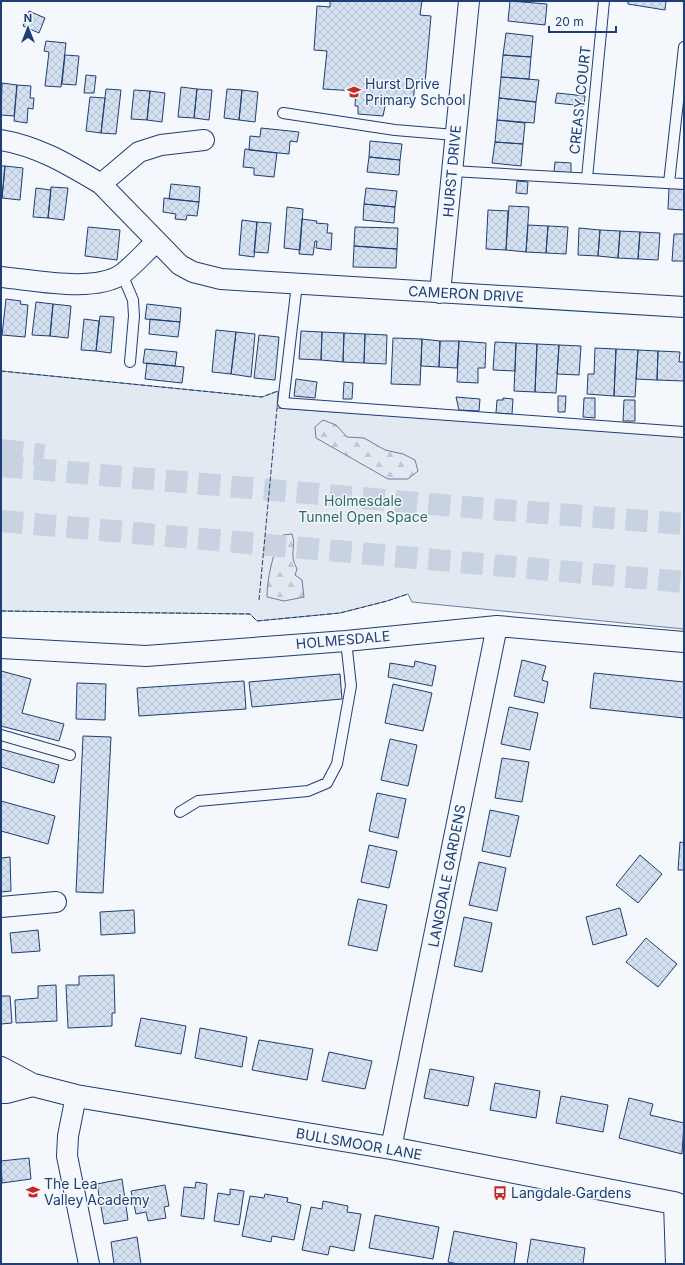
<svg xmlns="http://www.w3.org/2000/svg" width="685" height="1265" font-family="Inter,sans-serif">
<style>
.green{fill:#e3e9f0;stroke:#687fa3}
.forest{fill:url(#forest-firs);stroke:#687fa3}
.building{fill:url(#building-cross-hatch);stroke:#1d3f73}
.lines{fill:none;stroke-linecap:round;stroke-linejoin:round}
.motorway-tunnel{stroke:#c9d2e0;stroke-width:22;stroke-dasharray:22 11;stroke-linecap:butt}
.service-casing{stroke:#1d3f73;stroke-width:12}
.minor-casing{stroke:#1d3f73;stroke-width:22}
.primary-casing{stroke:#1d3f73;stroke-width:24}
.service{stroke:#f4f7fb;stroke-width:10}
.minor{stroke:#f4f7fb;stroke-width:20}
.primary{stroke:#f4f7fb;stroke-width:22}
.fence{stroke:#1d3f73;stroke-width:1;stroke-dasharray:5 2;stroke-linecap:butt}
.labels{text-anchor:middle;stroke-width:3;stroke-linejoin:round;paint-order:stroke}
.poi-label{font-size:14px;fill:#1d3f73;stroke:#f4f7fb;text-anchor:start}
.street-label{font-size:14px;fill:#1d3f73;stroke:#f4f7fb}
.park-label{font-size:14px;fill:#2c6c60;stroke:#f4f7fb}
</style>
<defs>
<pattern id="forest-firs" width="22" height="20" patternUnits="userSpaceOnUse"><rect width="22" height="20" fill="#e3e9f0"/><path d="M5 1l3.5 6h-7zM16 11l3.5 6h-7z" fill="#c2c9d1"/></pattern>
<pattern id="building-cross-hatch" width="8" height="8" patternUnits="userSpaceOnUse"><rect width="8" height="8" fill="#d5e0f0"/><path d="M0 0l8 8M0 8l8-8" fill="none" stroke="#b6c1d1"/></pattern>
</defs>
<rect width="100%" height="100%" fill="#f4f7fb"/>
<path class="green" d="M1,371L262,397L278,391L277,408L684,436V629L412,602L408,594L387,601L340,613L257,621L250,614L1,611Z"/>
<path class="forest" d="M323,420L336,425L347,437L364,438L385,450L403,454L415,460L418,471L408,479H388L316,438L315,427Z
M292,534C297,549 288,552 297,569L295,575L302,580L304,597L284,601L267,597C267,579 273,550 283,535Z"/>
<path class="building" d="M330,1H422L420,15L431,16L425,83L415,82L413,104L386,102L383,116L358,114V106H355L356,91L323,89L327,51L314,50L317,6L330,7Z
M510,1L547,4L545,25L508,21Z
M628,1H666L665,10L628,4Z
M29,11L45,18L39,33L23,26Z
M506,33L533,36L531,57L503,55Z
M46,41L66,43L61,87L45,86L49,52L44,51Z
M65,55L79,56L76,85L62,84Z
M503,55L531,57L529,79L501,77Z
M86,75L96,76L94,93H84Z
M501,77L539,80L536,102L499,98Z
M2,83L17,85L14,116L1,115Z
M17,85L31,86L30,98H34L33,109L28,108L27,123L14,121Z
M181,87L197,89L194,118L178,117Z
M106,89L121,90L116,134L101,133Z
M197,89L212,90L209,120L194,118Z
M227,89L242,90L239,120L224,118Z
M134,90L150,91L147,120L131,119Z
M242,90L258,92L255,122L239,120Z
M150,91L165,93L162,122L147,120Z
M557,93L585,96L584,106L555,103Z
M90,97L105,98L101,133L86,131Z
M499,98L536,102L534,123L497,120Z
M497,120L525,123L523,144L495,142Z
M261,128L299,132L297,142L290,141L289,154L249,150L250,136L260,137Z
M370,141L402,144L400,160L369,157Z
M495,142L523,144L521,166L492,163Z
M245,149L277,153L274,177L254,175V168L243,167Z
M369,157L400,160L399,175L367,172Z
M555,162L571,163V173L554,172Z
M1,166H5L2,198H1Z
M5,166L23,168L20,200L2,198Z
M517,181L528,182L527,194L516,193Z
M171,184L200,187L199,202L169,199Z
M51,187L68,188L64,220L48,218Z
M36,188L51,190L48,218L33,217Z
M366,188L397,191L395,207L364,204Z
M669,188L684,189V210L668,209Z
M164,198L199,202L197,216L187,215L186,220L175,219L176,214L163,212Z
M364,204L395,207L394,223L363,220Z
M509,206L529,207L526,252L506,250Z
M287,207L303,209L300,250L284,248Z
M488,210L508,211L506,250L486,249Z
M302,219L317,221L316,223L328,224L327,233H332L331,250L316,248L317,241H315L313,255L299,254Z
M242,220L257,222L254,257L239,255Z
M257,222L271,223L268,253L254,252Z
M528,225L548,226L546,253L526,252Z
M548,226L568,227L566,254L546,253Z
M88,227L120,230L117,260L85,256Z
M355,227L398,228L397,249L354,246Z
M579,228L600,230L598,256L578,255Z
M600,230L620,231L618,258L598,256Z
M620,231L640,232L638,259L618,258Z
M640,232L660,233L658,260L638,259Z
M674,234H684V261H672Z
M354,246L397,249L396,268L353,267Z
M6,299L21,301L20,304L28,305L25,337L2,335Z
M36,302L53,304L50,336L32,335Z
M53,304L71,306L68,338L50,336Z
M147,304L181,308L180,322L145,319Z
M100,316L114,317L111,353L96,351Z
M84,319L99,321L96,351L81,350Z
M150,319L180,322L178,337L149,334Z
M216,330L236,332L231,374L212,372Z
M301,331L322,332L321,360L299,359Z
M236,332L255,334L251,377L231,374Z
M322,332L344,333L343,362L321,360Z
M344,333L365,334L364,363L343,362Z
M365,334L387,335L386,364L364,363Z
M259,335L279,337L275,380L254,378Z
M393,338L422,339L420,385L391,384Z
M422,339L440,341L439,367L421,366Z
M440,341H459L457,368L439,367Z
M459,341L486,343L485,368H478V383L457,382Z
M495,342L516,343L515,371L493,370Z
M516,343L537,344L535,392L514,391Z
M537,344L559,345L556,393L535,392Z
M559,345L581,346L579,375L557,374Z
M595,348L616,349L614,396L587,394L588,374H594Z
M145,349L177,352L175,366L143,363Z
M616,349L638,350L635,397L614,396Z
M638,350L658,351L657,380L636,379Z
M658,351L680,352L679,362H684V381L657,380Z
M147,363L184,367L182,383L145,379Z
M296,379L317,382L315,398L294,396Z
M344,382L353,383L352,399H343Z
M558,396H566L565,412H558Z
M456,397L480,399L479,411L459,410Z
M503,398L513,399L512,414L496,413L497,400H503Z
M584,398H595V418L583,417Z
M624,400H635V421H623Z
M522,660L546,666L542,680L548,682L544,703L514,696Z
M415,661L436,666L432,686L388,677L390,663L414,667Z
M1,671L31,679L22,713L64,724L59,741L1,726Z
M594,673L684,682V718L590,708Z
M340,674L342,699L252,707L249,682Z
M244,681L246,709L139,716L137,688Z
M77,683L106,684L105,720L76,719Z
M393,684L432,693L423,731L385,723Z
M509,707L538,713L530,750L501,744Z
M83,736L111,737L103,893L76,892Z
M390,739L417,745L408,786L381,780Z
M1,749L59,765L54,783L1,767Z
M502,758L529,762L522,802L495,798Z
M377,793L406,799L398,838L369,831Z
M1,801L55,816L48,844L1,831Z
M490,810L519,816L510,857L482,851Z
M680,842L684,843V870H678Z
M369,845L397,851L389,888L361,882Z
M640,855L662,874L638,903L616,885Z
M10,857L11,891L1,892V858Z
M479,862L506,868L497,911L469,905Z
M358,899L387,905L377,951L348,945Z
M620,908L627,935L593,945L586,917Z
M134,910L135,933L101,935L100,912Z
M464,917L492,923L482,972L454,966Z
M38,930L40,951L12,953L10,933Z
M646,938L677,964L658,987L626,962Z
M114,975L115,1013H112V1026L68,1028L66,985H79V976Z
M56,985L57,1021L16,1023L15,1000L38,998V986Z
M1,996H10L12,1023L1,1024Z
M141,1018L186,1026L181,1054L135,1046Z
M200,1028L247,1037L242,1067L195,1058Z
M259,1040L313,1049L307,1080L252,1070Z
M329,1052L372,1061L365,1089L322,1081Z
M430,1069L474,1077L468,1106L424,1098Z
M495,1083L540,1091L536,1118L490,1110Z
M561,1096L608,1105L603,1132L556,1123Z
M629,1098L653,1104L650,1115L684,1123L682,1154L619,1138Z
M29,1158L31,1179L2,1183L1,1161Z
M122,1179L128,1220L104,1224L97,1184Z
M196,1182L207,1184L204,1219L181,1216L184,1187L195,1188Z
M165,1185L169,1206L164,1207L166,1218L148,1221L146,1212L136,1214L131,1191Z
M230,1189L244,1191L239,1225L214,1221L218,1193L230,1195Z
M265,1194L288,1198L287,1202L301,1205L294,1240L272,1236L271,1242L242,1236L250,1196L264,1198Z
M323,1201L348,1206L347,1212L361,1214L354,1251L330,1246L328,1255L302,1250L311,1207L322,1209Z
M375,1215L439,1227L433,1259L369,1248Z
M454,1231L517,1243L514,1264H458L448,1262Z
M137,1237L141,1264H114L111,1242Z
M531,1239L585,1248L583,1264H527Z"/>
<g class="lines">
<path class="motorway-tunnel" d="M1,450L44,455
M1,466L453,506L684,524
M1,521L684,582"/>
<defs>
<path id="service" d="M283,113L395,130L455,135
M452,171L684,184
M587,178L604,1
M669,183L684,47
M122,274L133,300L134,316L130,362
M297,284L283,403L684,432
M1,735L70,755
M180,812L198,801L308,791L327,783L337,764L351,686L346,641"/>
<path id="minor" d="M1,140C38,146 69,165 101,184L139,152L161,145L204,140
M101,184L180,265L193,272L221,279L684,307
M1,277C34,280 95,293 122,274C134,265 145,252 156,242
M440,293L469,1
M1,648L146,656L346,641L497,626L684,642
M1,907L56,902
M76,1096L68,1136L67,1156L89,1264
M391,1148L497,626
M674,1203L676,1264"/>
<path id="primary" d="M1,1068L33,1085L76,1096L391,1148L674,1203L684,1207
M1,1092H7L33,1085"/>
</defs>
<use href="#service" class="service-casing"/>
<use href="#minor" class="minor-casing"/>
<use href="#primary" class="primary-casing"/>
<use href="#service" class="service"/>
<use href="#minor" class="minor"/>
<use href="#primary" class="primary"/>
<path class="fence" d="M1,371L262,397L278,391
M259,600L277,408
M1,611L250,614L257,621L340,613L387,601L408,594"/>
</g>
<defs>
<symbol id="school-bare" viewBox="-9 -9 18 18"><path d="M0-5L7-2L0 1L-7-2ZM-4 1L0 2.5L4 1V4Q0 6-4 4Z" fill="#c62828" stroke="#f4f7fb" stroke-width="2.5" paint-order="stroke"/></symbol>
<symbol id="bus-bare" viewBox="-9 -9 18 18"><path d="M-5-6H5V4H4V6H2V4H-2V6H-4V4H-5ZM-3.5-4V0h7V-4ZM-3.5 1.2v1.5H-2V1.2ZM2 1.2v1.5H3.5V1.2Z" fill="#c62828" stroke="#f4f7fb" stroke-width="2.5" paint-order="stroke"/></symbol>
</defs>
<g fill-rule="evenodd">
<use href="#school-bare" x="344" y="82" width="20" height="20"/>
<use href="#school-bare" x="23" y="1182" width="20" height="20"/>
<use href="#bus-bare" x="490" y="1183" width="20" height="20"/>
</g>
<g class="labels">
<g class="poi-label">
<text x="365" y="89">Hurst Drive<tspan x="365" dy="16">Primary School</tspan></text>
<text x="44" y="1189">The Lea<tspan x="44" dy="16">Valley Academy</tspan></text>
<text x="511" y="1198">Langdale Gardens</text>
</g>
<g class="street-label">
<text transform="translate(580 100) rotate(-84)" y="5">CREASY COURT</text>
<text transform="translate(452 171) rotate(-85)" y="5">HURST DRIVE</text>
<text transform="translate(466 294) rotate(3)" y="5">CAMERON DRIVE</text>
<text transform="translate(343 640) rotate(-5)" y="5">HOLMESDALE</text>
<text transform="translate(447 876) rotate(-79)" y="5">LANGDALE GARDENS</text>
<text transform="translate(359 1144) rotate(10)" y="5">BULLSMOOR LANE</text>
</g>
<g class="park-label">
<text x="363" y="506">Holmesdale<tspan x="363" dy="16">Tunnel Open Space</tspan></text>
</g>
</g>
<rect width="685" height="1265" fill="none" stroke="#1d3f73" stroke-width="4"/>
<g transform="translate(28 28)" stroke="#f4f7fb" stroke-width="3" paint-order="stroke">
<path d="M0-3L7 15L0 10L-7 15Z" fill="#1d3f73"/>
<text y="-6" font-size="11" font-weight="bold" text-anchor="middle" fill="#1d3f73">N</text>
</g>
<path d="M549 26v6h67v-6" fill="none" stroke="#1d3f73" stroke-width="2"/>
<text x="555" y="26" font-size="12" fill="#1d3f73" stroke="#f4f7fb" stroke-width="3" paint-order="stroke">20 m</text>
</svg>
